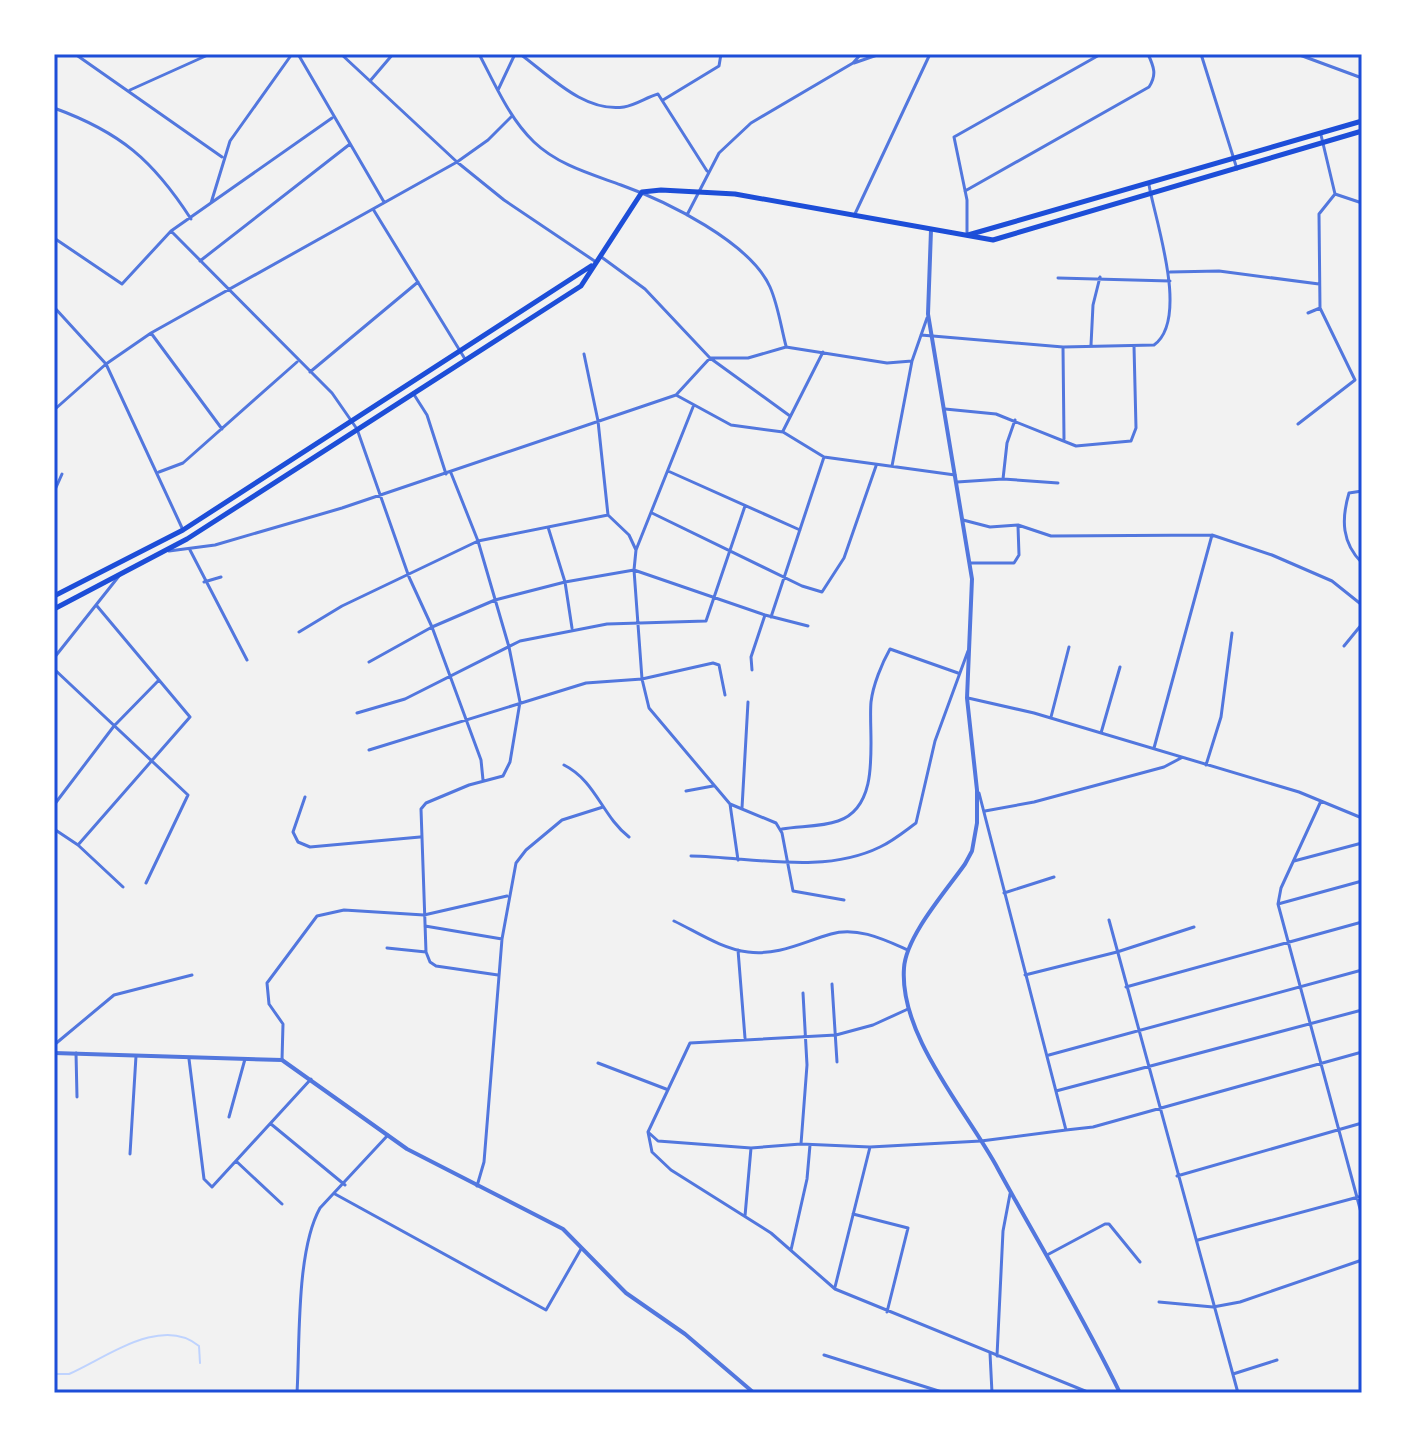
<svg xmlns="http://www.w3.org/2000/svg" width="1416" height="1447" font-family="Manrope,sans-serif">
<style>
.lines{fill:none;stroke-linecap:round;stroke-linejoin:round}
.stream{stroke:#bfd3fe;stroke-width:2}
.minor{stroke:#5277de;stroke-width:3}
.tertiary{stroke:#5277de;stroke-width:4}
.trunk{stroke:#1d4ed8;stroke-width:5}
.neatline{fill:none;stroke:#1d4ed8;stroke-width:3}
</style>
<rect width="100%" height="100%" fill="#f2f2f2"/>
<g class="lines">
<path class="stream" d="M54,1374H69C107,1357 162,1315 199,1346L200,1363"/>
<path class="minor" d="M75,54L222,157
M298,54L384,202
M341,54L457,162L504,200L596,262
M479,54C495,84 509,118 534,142C558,165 591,174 621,185C666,201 750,242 770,287C778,305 781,327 786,346
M520,54C549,75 584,113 624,107C636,105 647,97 658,94L707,171
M1201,54L1237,169
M1297,54L1362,78
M854,63L880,54
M370,81L393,54
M130,90L210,54
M498,90L515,54
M663,100L719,66L721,54
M54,108C120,132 153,160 191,219
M1321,135L1335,194
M965,191L1149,87C1157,75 1154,67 1148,54
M1335,194L1362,203
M211,203L230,141L292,54
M373,209L465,359
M687,215L719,153L751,123L853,63L861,54
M854,216L930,54
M171,231L332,393L357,429L409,577L432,627L481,760L483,780
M967,235V200L954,137L1101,54
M54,238L122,284L171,231L332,118
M600,256L645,289L710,358L790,416
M200,261L350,144
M1170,272L1219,271L1319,284
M1058,278L1170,281
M54,307L106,364L183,530
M1308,313L1320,308L1319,214L1335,194
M151,333L222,429
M921,335L1063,347L1154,345C1190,319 1155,220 1149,185
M1091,345L1093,305L1100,277
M1063,347L1064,439
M584,354L598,421L608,515L629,535L636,550
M310,372L418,282
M413,393L427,415L446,474
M676,395L731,425L783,432L824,457L955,475
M693,407L636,550L634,570L642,679L649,708L730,804L776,823L782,833L793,891L844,900
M945,409L996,414L1076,446L1131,441L1136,428L1134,346
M54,410L106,364L151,333L457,162L488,140L512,116
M1298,424L1355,380L1320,308
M783,431L823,352
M892,466L912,361L927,318
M668,471L800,530
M159,472L183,463L297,362
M1003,479L1007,443L1015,420
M957,482L1003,479L1058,483
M1362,491L1349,493C1341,520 1342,543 1362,563
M54,492L62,474
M652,513L802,586L822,592L844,558L876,466
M963,520L990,527L1018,525L1051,536L1212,535L1272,555L1332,581L1362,605
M548,527L565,582L572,628
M190,550L247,660
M169,551L215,545L342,508L676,395L710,358H748L786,347L887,363L912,361
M970,563H1014L1019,555L1018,526
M204,582L221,577
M771,617L824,457
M299,632L342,606L478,541L608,515
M1344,646L1362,624
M54,658L119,576
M369,662L432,627L495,600L565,582L634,570L765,615L808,626
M54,669L188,795L146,883
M752,670L751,657L765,615
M968,698L1034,713L1299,792L1362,818
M357,713L405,699L520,641L607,624L706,621L745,506
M1051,717L1069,647
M1101,733L1120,667
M1154,748L1212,535
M369,750L586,683L642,679L713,663L719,665L725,695
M564,765C596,781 602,816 629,837
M1206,765L1221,717L1232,633
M686,791L713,786
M979,793L1066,1130
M305,797L293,832L298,842L310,847L420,837
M1321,801L1281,888L1278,904L1362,1216
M730,804L738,860
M54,805L114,726L159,680
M742,808L748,702
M985,811L1034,802L1164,767L1181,758
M54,829L78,845L123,887
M782,829C800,826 821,827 838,821C883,806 868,736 871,702C873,685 882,663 890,649L958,673
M78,845L190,717L97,606
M691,856C752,857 823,875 880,847C893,841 905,831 916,823L935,741L968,651
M1294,861L1362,843
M1004,893L1054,877
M1278,904L1362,881
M1109,920L1238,1393
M674,921C697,932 722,949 748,952C778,956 803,942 831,934C857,926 885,940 908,950
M425,926L502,939
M387,948L426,952L430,962L436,966L498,975
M738,950L745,1038
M426,952L421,809L426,803L469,785L503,776L510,762L520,702L509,647L478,541L451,473
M1025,975L1117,952L1194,927
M832,984L837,1062
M1126,987L1362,922
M908,1009L873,1025L836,1035L690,1043L648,1132L658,1141L751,1148L801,1144L870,1147L981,1141L1066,1130L1093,1127L1362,1052
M54,1045L114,995L192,975
M76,1053L77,1097
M1049,1055L1362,970
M189,1059L204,1179L212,1187L311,1079
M282,1060L283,1024L269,1004L267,983L317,916L344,910L424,915L507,896
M598,1063L666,1089
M1056,1091L1362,1010
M229,1117L245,1059
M271,1124L345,1185
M648,1132L652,1152L671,1170L771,1233L835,1289L1090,1393
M801,1144L807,1065L803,993
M130,1154L136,1056
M236,1161L282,1204
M1177,1176L1362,1123
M477,1186L484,1162L502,939L516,863L526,850L562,820L603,807
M335,1194L546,1310L581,1249
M853,1214L908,1228L887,1312
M745,1216L751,1148
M1198,1240L1362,1196
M791,1250L807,1179L810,1145
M1047,1255L1105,1224H1109L1140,1262
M835,1287L870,1147
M1159,1302L1213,1307L1240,1302L1362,1260
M990,1353L992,1393
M824,1355L945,1393
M997,1356L1003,1231L1010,1194
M1233,1374L1277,1360
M297,1393C300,1343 296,1251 320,1208L388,1135"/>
<path class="tertiary" d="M931,230L928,314L972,579L967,698L977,790V823L972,851L965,864C946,891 906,936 904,968C899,1036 967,1111 998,1169C1039,1244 1083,1316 1120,1393
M54,1053L282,1060L407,1149L563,1229L626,1293L685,1334L754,1393"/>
<path class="trunk" d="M968,235L1362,121
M54,596L183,530L591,266
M54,609L187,539L581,286L642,192L661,190L735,194L993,240L1362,131"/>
</g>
<rect width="1416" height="1447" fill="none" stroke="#ffffff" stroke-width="112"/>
<rect x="56" y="56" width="1304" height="1335" class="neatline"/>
</svg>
